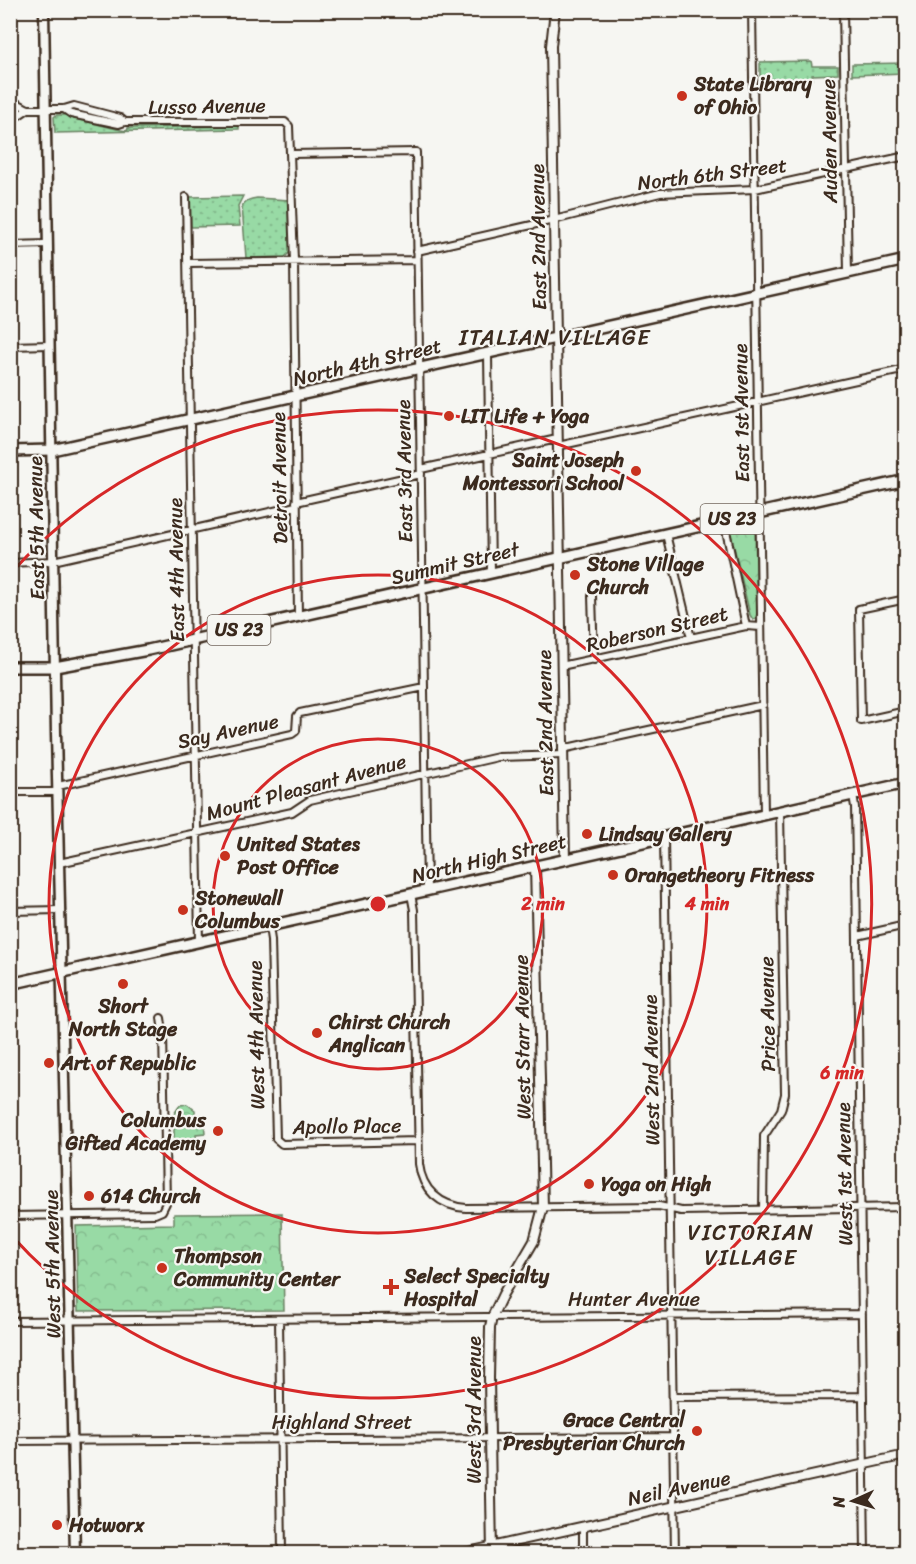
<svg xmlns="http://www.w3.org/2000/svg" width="916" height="1564" font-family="Sriracha,sans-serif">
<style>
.grass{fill:url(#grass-dots);stroke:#6a8262;stroke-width:1.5}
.forest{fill:url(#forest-crowns);stroke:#6a8262;stroke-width:1.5}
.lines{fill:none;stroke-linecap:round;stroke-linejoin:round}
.minor-casing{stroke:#3b2a1e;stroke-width:10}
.tertiary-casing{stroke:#3b2a1e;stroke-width:12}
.secondary-casing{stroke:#3b2a1e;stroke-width:13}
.primary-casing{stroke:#3b2a1e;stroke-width:14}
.minor{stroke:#f6f6f2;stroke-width:6}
.tertiary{stroke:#f6f6f2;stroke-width:8}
.secondary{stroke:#f6f6f2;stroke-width:8}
.primary{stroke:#f6f6f2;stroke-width:9}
.ring{fill:none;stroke:#d62828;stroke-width:3}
.poi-dot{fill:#c8321e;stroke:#f6f6f2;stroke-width:2}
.labels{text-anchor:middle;stroke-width:4.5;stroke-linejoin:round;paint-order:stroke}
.shield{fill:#f6f6f2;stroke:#73675e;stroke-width:1.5}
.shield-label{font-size:18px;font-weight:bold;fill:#3b2a1e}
.poi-label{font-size:20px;font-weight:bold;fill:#3b2a1e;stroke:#f6f6f2;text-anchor:start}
.street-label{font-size:20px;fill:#3b2a1e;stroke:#f6f6f2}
.quarter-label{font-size:22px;letter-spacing:1.5px;fill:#3b2a1e;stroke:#f6f6f2}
.centre{fill:#d62828;stroke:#f6f6f2;stroke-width:3}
.ring-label{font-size:18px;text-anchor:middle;font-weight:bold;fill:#d62828;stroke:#f6f6f2;stroke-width:4.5;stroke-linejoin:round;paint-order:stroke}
</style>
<defs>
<pattern id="grass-dots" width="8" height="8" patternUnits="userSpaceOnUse" patternTransform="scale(1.5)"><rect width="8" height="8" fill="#98daa5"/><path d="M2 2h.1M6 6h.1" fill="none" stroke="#84bb8e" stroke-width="1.8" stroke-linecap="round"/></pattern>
<pattern id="forest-crowns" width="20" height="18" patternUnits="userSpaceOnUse" patternTransform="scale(1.5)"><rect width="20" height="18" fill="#98daa5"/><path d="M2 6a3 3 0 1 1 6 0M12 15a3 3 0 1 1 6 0" fill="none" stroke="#84bb8e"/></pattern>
</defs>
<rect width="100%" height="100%" fill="#f6f6f2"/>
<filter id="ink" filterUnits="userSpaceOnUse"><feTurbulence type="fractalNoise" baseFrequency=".0167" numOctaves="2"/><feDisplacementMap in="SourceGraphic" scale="12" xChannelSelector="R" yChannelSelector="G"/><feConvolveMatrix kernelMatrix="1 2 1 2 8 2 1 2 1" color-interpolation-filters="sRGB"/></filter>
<g filter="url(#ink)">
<path class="grass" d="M811,61L812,66H838V74L812,75V79H760V62Z
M905,63V73L852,75V64Z
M56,115H69L72,118L121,130L127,131L128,128L239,126V129L55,133L54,117Z
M243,196L238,206L240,226L191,227L190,197Z
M257,198L289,200L290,252L285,257L246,258L242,206C246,200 250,199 257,198Z"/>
<path class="forest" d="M755,525L757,614L755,619L753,620L750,615L730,530Z
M187,1104L195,1110V1121H204L205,1133L196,1134V1140H191V1144H174V1114L180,1105Z
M282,1213L284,1310L78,1311L76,1226L174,1224V1214Z"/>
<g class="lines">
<defs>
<path id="minor" d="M752,10L764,815
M843,10L848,272
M10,104H19L28,109H64L74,106L120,118L125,122
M64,109L71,114L119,124L125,122H285L289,126L294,261L298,617
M10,115H19L28,109
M291,154L416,152L427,890
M186,197L199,942
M10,245L48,244
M417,251L554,220L660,193L755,189L906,156
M188,263L417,260
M10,346L50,345
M488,354L491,573
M558,446L906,369
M421,469L557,439
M296,502L421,474
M724,521L746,626
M666,534L691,638
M10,563L53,561L296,506
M592,596L594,660
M906,599L859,609L861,721L906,711
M561,666L746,626L761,627
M562,749L763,705
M58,786L292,734L296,731L297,716L300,713L424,687
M10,792H58
M853,795L855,807L856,866L865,1554
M664,837L675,1554
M59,863L292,812L310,800L498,757L563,755
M411,894L414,910L419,1164C422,1190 440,1206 466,1208L659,1206L681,1211L906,1207
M10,911L60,910
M269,927L271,940L276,1139L282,1144L418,1141
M857,936L906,925
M763,1210L764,1136L781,1110L785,1094L780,811
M10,1216L155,1214L162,1211L166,1203L163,1032L161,1018
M279,1319L282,1554
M10,1321L862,1314
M673,1397L863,1396
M10,1441L673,1437
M583,1526V1554
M143,1554L282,1553"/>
<path id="tertiary" d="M555,10L551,46L565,860
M459,1554L906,1455
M492,1554L489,1378L490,1327L492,1317L503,1294L534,1241L543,1207L535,866"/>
<path id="secondary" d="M44,10L56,733L75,1554"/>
<path id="primary" d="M10,451L52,450L906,260
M10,667H55L148,650L906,480
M10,984L906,783"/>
</defs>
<use href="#minor" class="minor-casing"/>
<use href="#tertiary" class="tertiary-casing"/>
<use href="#secondary" class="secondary-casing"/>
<use href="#primary" class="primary-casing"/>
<use href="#minor" class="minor"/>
<use href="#tertiary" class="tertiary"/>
<use href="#secondary" class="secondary"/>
<use href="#primary" class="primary"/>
</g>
</g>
<g class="ring">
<circle cx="378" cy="904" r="165"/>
<circle cx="378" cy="904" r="329"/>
<path d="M11 573A494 494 0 1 1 11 1235"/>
</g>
<g class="poi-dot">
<circle cx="682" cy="96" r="6"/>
<circle cx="449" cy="416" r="6"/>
<circle cx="636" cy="471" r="6"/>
<circle cx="575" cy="575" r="6"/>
<circle cx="587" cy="834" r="6"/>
<circle cx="225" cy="856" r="6"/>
<circle cx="613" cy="875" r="6"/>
<circle cx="183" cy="910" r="6"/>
<circle cx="123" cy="984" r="6"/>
<circle cx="317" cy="1033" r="6"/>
<circle cx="49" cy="1063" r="6"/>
<circle cx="218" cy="1131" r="6"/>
<circle cx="589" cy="1184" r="6"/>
<circle cx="89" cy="1196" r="6"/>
<circle cx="162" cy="1268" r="6"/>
<path d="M388 1278h6v6h6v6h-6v6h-6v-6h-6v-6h6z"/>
<circle cx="697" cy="1431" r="6"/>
<circle cx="57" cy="1525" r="6"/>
</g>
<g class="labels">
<g class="shield">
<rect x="700.5" y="504" width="63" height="30" rx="4.5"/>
<rect x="207.5" y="615" width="63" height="30" rx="4.5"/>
</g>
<g class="shield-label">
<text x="732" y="525">US 23</text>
<text x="239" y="636">US 23</text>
</g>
<g class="poi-label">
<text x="694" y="91">State Library<tspan x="694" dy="23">of Ohio</tspan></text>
<text x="461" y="423">LIT Life + Yoga</text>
<text x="624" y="467" text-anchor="end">Saint Joseph<tspan x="624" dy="23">Montessori School</tspan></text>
<text x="587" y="571">Stone Village<tspan x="587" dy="23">Church</tspan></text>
<text x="599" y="841">Lindsay Gallery</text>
<text x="237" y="851">United States<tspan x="237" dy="23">Post Office</tspan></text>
<text x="625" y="882">Orangetheory Fitness</text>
<text x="195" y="905">Stonewall<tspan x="195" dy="23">Columbus</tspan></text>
<text x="123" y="1013" text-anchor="middle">Short<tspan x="123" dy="23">North Stage</tspan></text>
<text x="329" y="1029">Chirst Church<tspan x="329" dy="23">Anglican</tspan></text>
<text x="61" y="1070">Art of Republic</text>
<text x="206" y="1127" text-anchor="end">Columbus<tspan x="206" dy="23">Gifted Academy</tspan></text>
<text x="601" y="1191">Yoga on High</text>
<text x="101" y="1203">614 Church</text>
<text x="174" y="1263">Thompson<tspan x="174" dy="23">Community Center</tspan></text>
<text x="404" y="1283">Select Specialty<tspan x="404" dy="23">Hospital</tspan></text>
<text x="685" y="1427" text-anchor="end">Grace Central<tspan x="685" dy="23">Presbyterian Church</tspan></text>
<text x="69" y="1532">Hotworx</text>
</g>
<g class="street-label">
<text transform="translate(207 106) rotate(-1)" y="7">Lusso Avenue</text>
<text transform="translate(829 141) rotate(-91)" y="7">Auden Avenue</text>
<text transform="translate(712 174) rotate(-7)" y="7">North 6th Street</text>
<text transform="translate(538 237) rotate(-91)" y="7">East 2nd Avenue</text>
<text transform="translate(367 362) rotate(-13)" y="7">North 4th Street</text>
<text transform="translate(741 413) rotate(-91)" y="7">East 1st Avenue</text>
<text transform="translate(404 471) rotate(-91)" y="7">East 3rd Avenue</text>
<text transform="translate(279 478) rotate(-91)" y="7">Detroit Avenue</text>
<text transform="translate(36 528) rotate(-91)" y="7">East 5th Avenue</text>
<text transform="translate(455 563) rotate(-13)" y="7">Summit Street</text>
<text transform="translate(176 570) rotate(-91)" y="7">East 4th Avenue</text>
<text transform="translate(657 629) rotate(-13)" y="7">Roberson Street</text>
<text transform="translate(545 723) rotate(-91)" y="7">East 2nd Avenue</text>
<text transform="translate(228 731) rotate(-12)" y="7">Say Avenue</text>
<text transform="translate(306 787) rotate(-15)" y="7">Mount Pleasant Avenue</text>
<text transform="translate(489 858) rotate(-13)" y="7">North High Street</text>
<text transform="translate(767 1014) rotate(-91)" y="7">Price Avenue</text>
<text transform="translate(256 1035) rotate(-91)" y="7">West 4th Avenue</text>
<text transform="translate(522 1037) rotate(-91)" y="7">West Starr Avenue</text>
<text transform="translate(651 1070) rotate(-91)" y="7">West 2nd Avenue</text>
<text transform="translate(347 1126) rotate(-1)" y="7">Apollo Place</text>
<text transform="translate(844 1174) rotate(-91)" y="7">West 1st Avenue</text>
<text transform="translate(52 1264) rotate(-91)" y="7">West 5th Avenue</text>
<text x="634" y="1306">Hunter Avenue</text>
<text transform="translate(474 1410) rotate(-90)" y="7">West 3rd Avenue</text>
<text x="342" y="1429">Highland Street</text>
<text transform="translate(679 1488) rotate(-12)" y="7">Neil Avenue</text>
</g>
<g class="quarter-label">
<text x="555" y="345">ITALIAN VILLAGE</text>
<text x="751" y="1240">VICTORIAN<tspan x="751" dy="25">VILLAGE</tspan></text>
</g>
</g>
<circle cx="378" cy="904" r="9" class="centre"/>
<g class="ring-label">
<text x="543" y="910">2 min</text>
<text x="707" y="910">4 min</text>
<text x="842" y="1079">6 min</text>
</g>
<rect width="916" height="1564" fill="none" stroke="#f6f6f2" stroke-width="36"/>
<rect x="18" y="18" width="880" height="1528" fill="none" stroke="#3b2a1e" stroke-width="2" filter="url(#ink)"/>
<g transform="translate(853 1501) rotate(266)" stroke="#f6f6f2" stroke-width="4.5" paint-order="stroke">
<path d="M0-4.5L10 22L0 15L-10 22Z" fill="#3b2a1e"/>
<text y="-9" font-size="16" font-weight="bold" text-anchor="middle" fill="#3b2a1e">N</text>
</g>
</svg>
